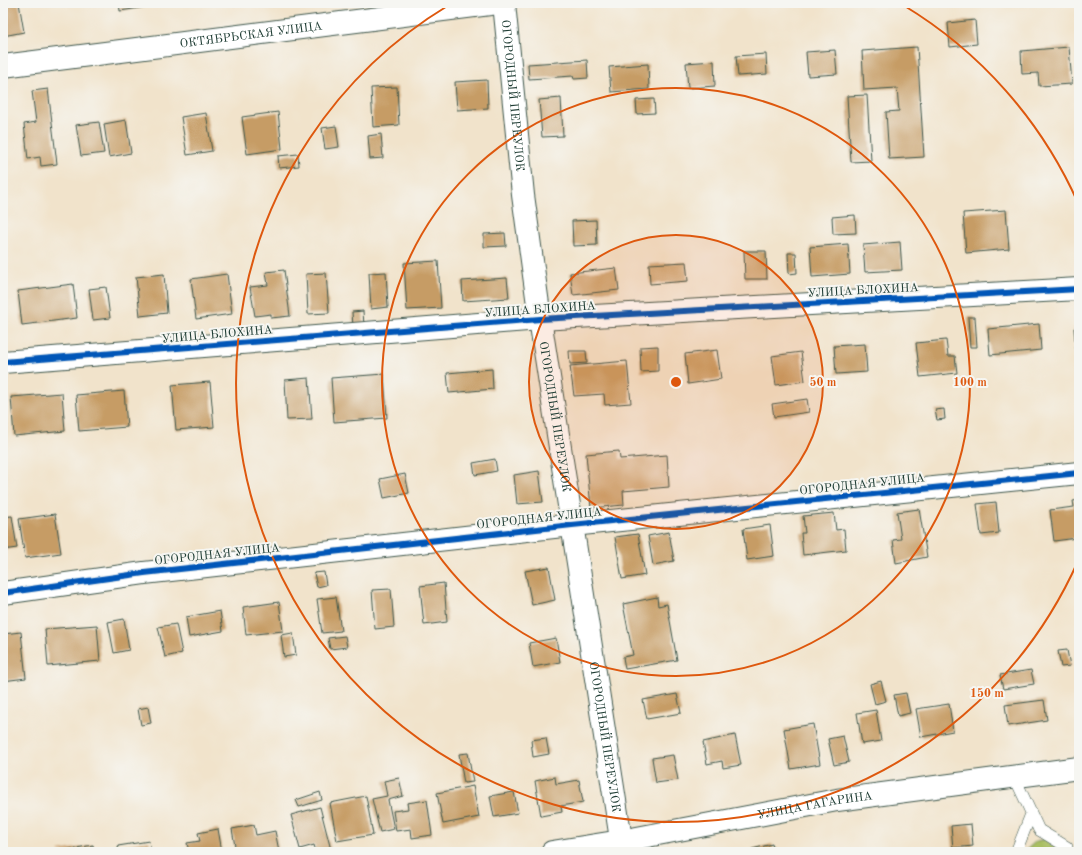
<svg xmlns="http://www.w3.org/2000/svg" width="1082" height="855" font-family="'Old Standard TT',serif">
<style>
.green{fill:#a9be62;stroke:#647e4b}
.building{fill:#c69c65}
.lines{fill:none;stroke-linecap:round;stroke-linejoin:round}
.service-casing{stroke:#3e564b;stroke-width:12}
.minor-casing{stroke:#3e564b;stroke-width:24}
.tertiary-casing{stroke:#3e564b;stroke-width:24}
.service{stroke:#fff;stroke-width:11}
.minor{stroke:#fff;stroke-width:22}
.tertiary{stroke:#fff;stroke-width:22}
.cycleway-casing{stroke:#f6f6f2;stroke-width:8}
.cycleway{stroke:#0057b8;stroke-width:6}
.ring{fill:none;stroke:#de580e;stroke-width:2}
.labels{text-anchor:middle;stroke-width:4;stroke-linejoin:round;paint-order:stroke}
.street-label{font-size:12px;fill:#1f3d34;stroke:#f6f6f2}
.centre{fill:#de580e;stroke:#f6f6f2;stroke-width:2}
.ring-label{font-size:12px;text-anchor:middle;font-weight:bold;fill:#de580e;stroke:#f6f6f2;stroke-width:4;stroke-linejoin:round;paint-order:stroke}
</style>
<rect width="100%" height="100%" fill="#f6f6f2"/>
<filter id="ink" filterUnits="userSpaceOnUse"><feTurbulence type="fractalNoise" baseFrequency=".025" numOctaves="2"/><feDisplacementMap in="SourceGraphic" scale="8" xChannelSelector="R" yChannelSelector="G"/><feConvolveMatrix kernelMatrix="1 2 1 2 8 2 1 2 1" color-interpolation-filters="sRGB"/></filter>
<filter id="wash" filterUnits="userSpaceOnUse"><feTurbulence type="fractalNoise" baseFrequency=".012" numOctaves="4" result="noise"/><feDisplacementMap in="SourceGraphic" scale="16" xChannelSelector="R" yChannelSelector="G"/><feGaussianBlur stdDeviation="0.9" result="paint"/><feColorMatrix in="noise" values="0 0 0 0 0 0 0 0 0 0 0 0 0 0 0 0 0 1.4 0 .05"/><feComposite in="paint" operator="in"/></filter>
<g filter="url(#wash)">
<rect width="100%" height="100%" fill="#f1e3cb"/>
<path class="green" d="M1045,839L1056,849L1058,852H1024L1036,841Z"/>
<g id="blocks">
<path class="building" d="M3,3H19L24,32L3,36Z
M119,3H166V4L120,11Z
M975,20L977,44L950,47L948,23Z
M917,47L924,157L889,159L886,112L899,111L897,88L864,90L862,51Z
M1069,47L1072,84L1039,86L1038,73L1022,74L1021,51Z
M835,50L837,74L808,76L806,52Z
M766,54L767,74L738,76L736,56Z
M587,60L588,78L574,79L573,76L529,79L528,64Z
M714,61L715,86L688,88L686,63Z
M648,64L649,89L611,92L609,67Z
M487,80L488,108L457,110L455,82Z
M397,87L399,125L373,127L371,88Z
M48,89L57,164L41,166L40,157L28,159L24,124L36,122L32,91Z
M867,95L871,161L851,162L847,96Z
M561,98L563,136L542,137L539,100Z
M654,99L655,113L637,114L636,100Z
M278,112L282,149L247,154L242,117Z
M206,113L212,151L187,155L181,117Z
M126,120L131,153L109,157L104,124Z
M99,122L104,153L81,156L76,125Z
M336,126L339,147L325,149L322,128Z
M381,134L383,158L370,159L368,136Z
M298,154L299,166L279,168L278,156Z
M1006,210L1009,249L966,253L963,213Z
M855,215L856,233L833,234L832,217Z
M596,220L597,245L573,246L572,221Z
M505,233L506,246L484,247V234Z
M900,242L902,270L865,272L863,245Z
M848,244L850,274L812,277L810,247Z
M744,251H766L767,279H745Z
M788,253H796L797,273L789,274Z
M438,261L441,308L407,310L404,263Z
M686,262L688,281L650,284L649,264Z
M616,268L619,290L573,295L570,273Z
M284,270L290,316L271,318V314L255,316L250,287L268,285L266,272Z
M386,272L388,307L371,309L369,273Z
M326,273L329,313L308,314L306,274Z
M164,274L167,313L140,316L136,277Z
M227,274L232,314L196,319L191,279Z
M507,278L509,298L463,301L462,281Z
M73,284L77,318L22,325L18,291Z
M106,287L110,318L93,320L89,289Z
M363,311L364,326L353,327L352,312Z
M968,317H975L977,347H970Z
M1039,324L1041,350L990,355L988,329Z
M1074,328H1079V357H1076Z
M946,340L948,356H955L957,373L920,377L916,343Z
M865,344L867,372L836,374L834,346Z
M658,346V371L641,372L640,347Z
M717,350L721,379L688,384L685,354Z
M569,351H586L587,363L570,364Z
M801,352L805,381L776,385L772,356Z
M627,361L631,403L605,405L604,394L574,396L570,366Z
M492,369L493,389L449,393L447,373Z
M384,374L387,418L334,422L331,378Z
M309,378L312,419L287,420L285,380Z
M210,382L214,427L176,430L172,385Z
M124,391L127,427L79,431L76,395Z
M62,393L65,431L14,436L11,397Z
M807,399L809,412L774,417L772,404Z
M944,409L945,419L937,420L935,410Z
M619,451L620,459L667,455L669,487L623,491L624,505L591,508L586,454Z
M495,459L497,471L475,475L473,463Z
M539,471L543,502L517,504L514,475Z
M405,474L409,493L384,498L380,479Z
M1079,500V547L1077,538L1054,541L1050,510L1074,507L1073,501Z
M996,502L999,533L981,535L977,504Z
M919,509L927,557L896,563L893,540L901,539L897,512Z
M834,513L836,530L844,529L846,550L803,555L801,533H805L803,516Z
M55,514L61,553L25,558L19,519Z
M12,516L17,548L3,550V517Z
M770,525L774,556L747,560L743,529Z
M669,532L674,561L653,565L648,536Z
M638,534L645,575L622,579L615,537Z
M549,567L555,600L532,605L525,571Z
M324,572L326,585L317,587L314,573Z
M444,583L447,622L424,625L420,586Z
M391,589L394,627L375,629L372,590Z
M336,597L341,631L322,633L317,599Z
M657,597L658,606L667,604L677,660L625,669L623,657L633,655L623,604Z
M279,602L283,631L246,635L243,607Z
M220,611L223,631L189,637L186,617Z
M124,619L129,650L114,653L108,622Z
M176,624L182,653L165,657L158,627Z
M97,625L100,661L48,666L45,629Z
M21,632L26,678L3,681V634Z
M293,633L296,655L284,657L281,635Z
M345,636L347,647L330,649L328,638Z
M556,638L560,662L533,667L529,643Z
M1067,650L1070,666L1061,667L1058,651Z
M1031,670L1034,684L1003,689L1000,675Z
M881,681L886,701L875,704L870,684Z
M906,693L910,713L898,716L894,695Z
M677,694L681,713L647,719L643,700Z
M1044,700L1047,720L1008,726L1005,705Z
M949,704L953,731L921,737L916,709Z
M148,707L151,723L141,725L138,709Z
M876,710L881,741L862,744L857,713Z
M813,724L820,764L791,769L784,729Z
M735,735L741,765L723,768L722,761L707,764L703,742Z
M843,736L849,762L834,765L828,739Z
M546,738L549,754L533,757L531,740Z
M468,753L473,782L464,783L459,754Z
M673,755L678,780L656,783L652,758Z
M555,777L556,784L579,780L583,802L561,806L562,812L541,816L535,781Z
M399,778L403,796L388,800L394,829L380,832L372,799L387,796L384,781Z
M473,786L479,817L443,824L437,793Z
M320,792L322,800L299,807L296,800Z
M514,792L518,813L494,817L490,796Z
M366,796L373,835L337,841L330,803Z
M427,800L432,835L412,838L411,829L396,831L393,811L408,809L407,803Z
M320,807L331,850L323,852H316L314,845L300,849L291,815Z
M971,824L973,846L953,848L951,826Z
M254,825L256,835L275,831L279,851L236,852L232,829Z
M218,829L222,852H189L187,843L200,841L198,833Z
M149,841L151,852H119L118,846Z
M772,844L774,852H753L752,849Z
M93,845L94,852H59V851Z"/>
</g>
</g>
<g filter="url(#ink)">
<use href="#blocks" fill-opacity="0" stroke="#3e564b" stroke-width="1"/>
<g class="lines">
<defs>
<path id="service" d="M1014,776L1039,830L1067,847V852
M1016,852L1031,814"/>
<g id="minor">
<path id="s1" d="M504,3L523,195L540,319L623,852"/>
<path d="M3,362L540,319L1079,289"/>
<path d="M3,593L144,573L572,525L1079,473"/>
</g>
<g id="tertiary">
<path id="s2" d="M3,66L498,3"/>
<path id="s3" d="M552,852L621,841L837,800L1079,768"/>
</g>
</defs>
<use href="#service" class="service-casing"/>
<use href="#minor" class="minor-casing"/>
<use href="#tertiary" class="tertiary-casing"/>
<use href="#service" class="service"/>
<use href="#minor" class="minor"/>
<use href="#tertiary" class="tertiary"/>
<defs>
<path id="cycleway" d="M3,362L540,319L1079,289
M3,593L144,573L572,525L1079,473"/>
</defs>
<use href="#cycleway" class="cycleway-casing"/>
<use href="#cycleway" class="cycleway"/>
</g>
</g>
<circle cx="676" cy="382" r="147" fill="#de580e" fill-opacity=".12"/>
<g class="ring">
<circle cx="676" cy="382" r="147"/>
<circle cx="676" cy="382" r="294"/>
<path d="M1078 561A440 440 0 1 1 449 5M903 5A440 440 0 0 1 1078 203"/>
</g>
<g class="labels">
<g class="street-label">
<text dy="4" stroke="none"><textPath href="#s2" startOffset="250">ОКТЯБРЬСКАЯ УЛИЦА</textPath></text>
<text dy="4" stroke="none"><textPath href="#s1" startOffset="93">ОГОРОДНЫЙ ПЕРЕУЛОК</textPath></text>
<text transform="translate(863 290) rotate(-3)" y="4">УЛИЦА БЛОХИНА</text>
<text transform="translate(540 309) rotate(-4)" y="4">УЛИЦА БЛОХИНА</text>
<text transform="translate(217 334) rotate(-5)" y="4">УЛИЦА БЛОХИНА</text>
<text dy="4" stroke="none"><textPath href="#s1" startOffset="417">ОГОРОДНЫЙ ПЕРЕУЛОК</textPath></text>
<text transform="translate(862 484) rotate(-6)" y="4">ОГОРОДНАЯ УЛИЦА</text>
<text transform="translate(539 518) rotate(-6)" y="4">ОГОРОДНАЯ УЛИЦА</text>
<text transform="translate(217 554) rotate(-6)" y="4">ОГОРОДНАЯ УЛИЦА</text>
<text dy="4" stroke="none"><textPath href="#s1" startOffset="741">ОГОРОДНЫЙ ПЕРЕУЛОК</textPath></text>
<text dy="4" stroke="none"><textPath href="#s3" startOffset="267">УЛИЦА ГАГАРИНА</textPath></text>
</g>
</g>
<circle cx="676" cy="382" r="6" class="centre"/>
<g class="ring-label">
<text x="823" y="386">50 m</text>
<text x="970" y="386">100 m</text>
<text x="987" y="697">150 m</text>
</g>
<rect width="1082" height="855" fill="none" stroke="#f6f6f2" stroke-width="16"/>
</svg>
